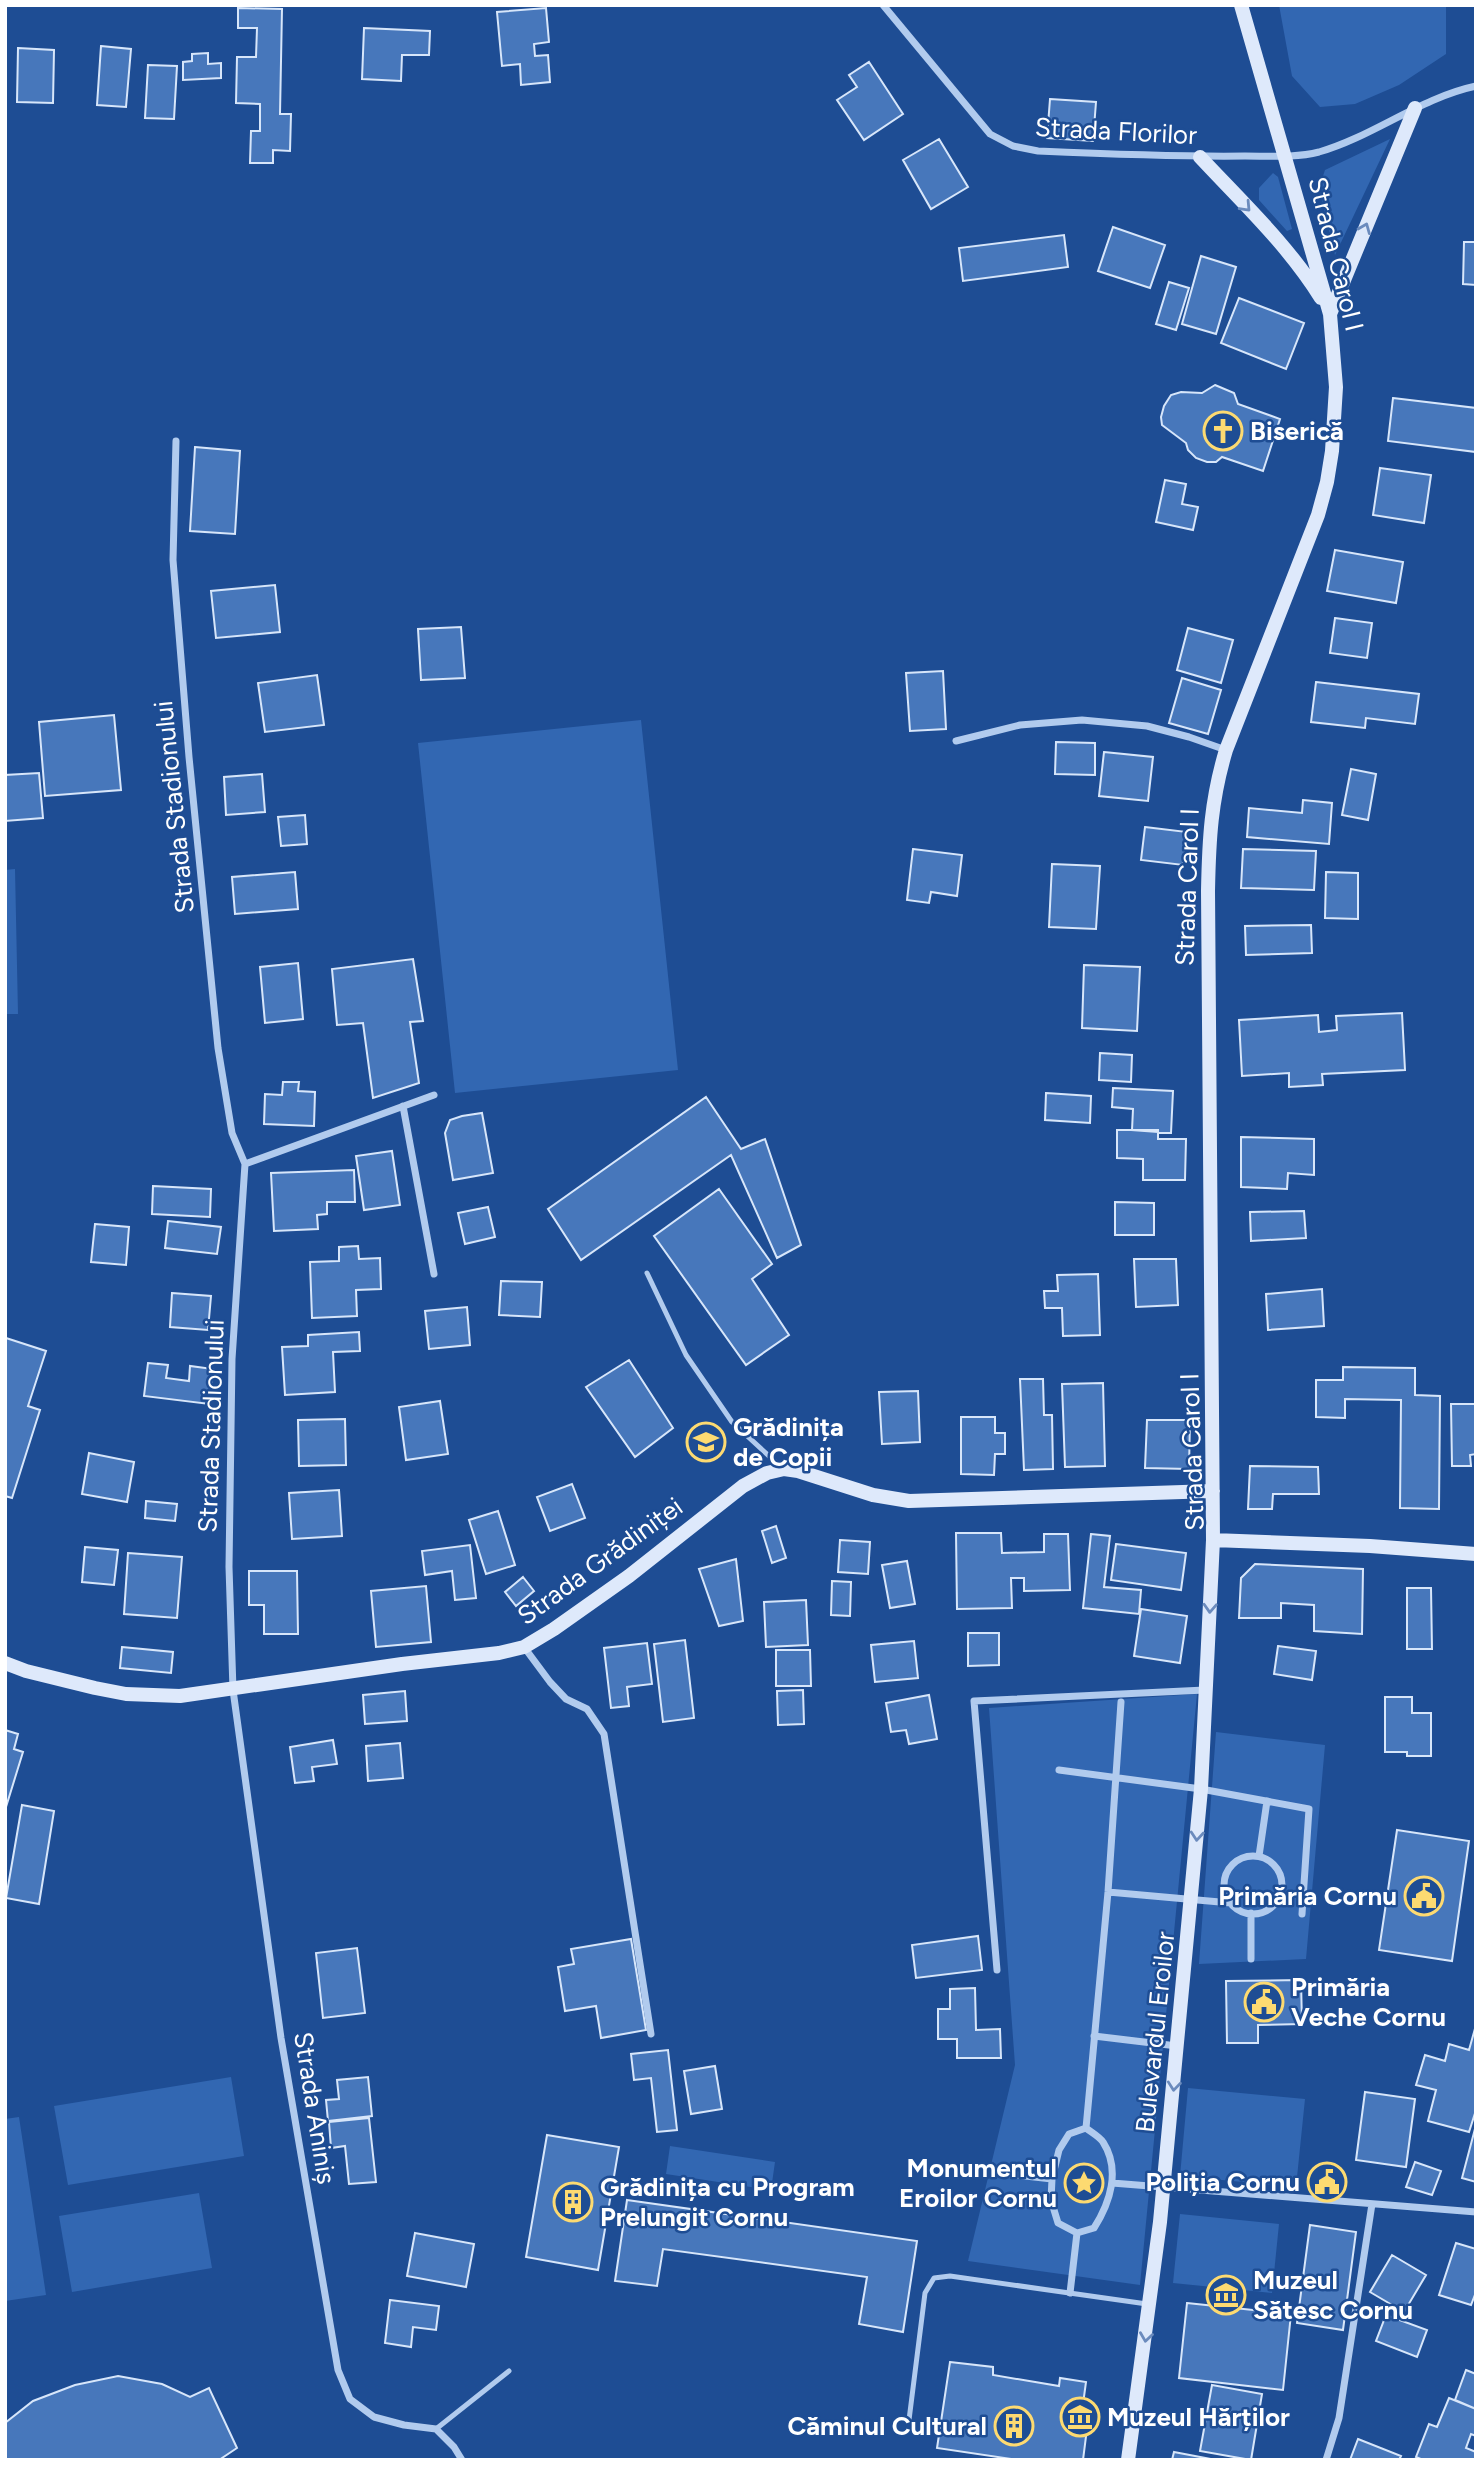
<svg xmlns="http://www.w3.org/2000/svg" width="1481" height="2465" font-family="Figtree,sans-serif">
<style>
.green{fill:#3267b2}
.building{fill:#4777bb;stroke:#d7e6fa;stroke-width:2}
.lines{fill:none;stroke-linecap:round;stroke-linejoin:round}
.lane{stroke:#b1cbee;stroke-width:5}
.street{stroke:#b1cbee;stroke-width:7}
.secondary{stroke:#dee9fb;stroke-width:14}
.oneway{stroke:#6b8bbd}
.labels{text-anchor:middle;stroke-width:5;stroke-linejoin:round;paint-order:stroke}
.street-label{font-size:26px;fill:#fff;stroke:#1e4d94}
.poi-label{font-size:26px;font-weight:bold;fill:#fff;stroke:#1e4d94;text-anchor:start}
</style>
<rect width="100%" height="100%" fill="#1e4d94"/>
<path class="green" d="M1279,5H1446V54L1399,85L1355,104L1320,107L1292,76Z
M1390,139L1335,255L1319,188L1325,170Z
M1273,173L1278,177L1292,229L1287,231L1259,200V188Z
M641,720L678,1070L455,1093L418,743Z
M15,869L18,1014H5V870Z
M1197,1694L1140,2285L968,2261L1015,2065L989,1708Z
M1216,1732L1325,1745L1306,1959L1199,1964Z
M231,2077L244,2156L68,2185L54,2106Z
M1188,2088L1305,2099L1296,2187L1180,2176Z
M19,2117L46,2295L5,2301V2119Z
M670,2146L775,2162L771,2190L666,2174Z
M199,2193L212,2268L72,2292L59,2216Z
M1180,2214L1279,2224L1272,2293L1173,2283Z"/>
<path class="building" d="M238,8L282,9L280,114H291L290,151L273,150V163H250L251,131H260V104L236,103L237,57H256L257,28H238Z
M546,8L549,42L534,44L535,56L548,55L550,82L521,85L520,64L502,66L497,12Z
M364,28L430,31L429,55H402L401,81L362,79Z
M101,46L131,49L126,107L97,105Z
M18,48L54,50L53,103L17,102Z
M208,53V64L221,63V78L183,80V62L192,61V54Z
M869,62L903,114L864,140L837,100L857,87L849,75Z
M148,65L177,66L174,119L145,118Z
M1050,99L1096,102L1093,141L1047,138Z
M939,139L968,187L931,209L903,160Z
M1113,227L1165,245L1150,288L1098,271Z
M1064,235L1068,267L963,281L959,248Z
M1464,242H1476V285L1463,284Z
M1201,256L1236,267L1216,334L1182,324Z
M1169,282L1189,288L1176,330L1156,324Z
M1239,298L1304,323L1286,369L1221,343Z
M1215,385L1234,393L1238,404L1280,419L1263,471L1222,457L1216,462H1207L1196,458L1188,450L1186,443L1162,425L1161,417L1164,406L1171,395L1181,392L1202,393Z
M1393,398L1476,408V452L1388,441Z
M195,447L240,451L235,534L190,531Z
M1380,468L1431,475L1424,523L1373,515Z
M1165,480L1186,484L1182,504L1198,507L1193,530L1156,522Z
M1335,550L1403,562L1396,603L1327,591Z
M275,585L280,632L216,638L211,591Z
M1335,618L1372,623L1367,658L1330,653Z
M461,627L465,678L421,680L418,629Z
M1188,628L1233,640L1221,683L1177,670Z
M943,671L946,729L910,731L906,673Z
M317,675L324,725L265,732L258,683Z
M1182,678L1221,690L1208,734L1169,723Z
M1316,682L1419,694L1415,724L1366,718L1365,728L1311,722Z
M114,715L121,790L45,796L39,722Z
M1056,742L1095,743V775L1055,774Z
M1104,752L1153,757L1148,801L1099,796Z
M1351,769L1376,774L1368,820L1342,815Z
M39,773L43,818L5,821V775Z
M262,774L265,812L226,815L224,777Z
M1303,800L1332,803L1329,844L1247,837L1249,808L1302,813Z
M305,815L307,844L281,846L278,817Z
M1145,827L1187,832L1183,865L1141,860Z
M913,849L962,855L957,896L931,892L929,903L907,900Z
M1243,849L1316,851L1314,890L1241,888Z
M1052,864L1100,866L1096,929L1049,927Z
M295,872L298,909L235,914L232,877Z
M1326,872L1358,873V919L1325,918Z
M1311,925L1312,953L1246,955L1245,926Z
M413,959L423,1021L410,1022L419,1083L373,1098L363,1023L337,1025L332,969Z
M298,963L303,1019L265,1023L260,967Z
M1084,965L1140,967L1137,1031L1082,1028Z
M1402,1013L1405,1070L1322,1074L1323,1085L1289,1087V1073L1242,1076L1239,1020L1318,1015L1319,1032L1337,1030L1336,1016Z
M1100,1053L1132,1055L1131,1082L1099,1080Z
M283,1082H299L298,1091L315,1092L314,1126L264,1124L265,1094L282,1095Z
M1113,1088L1173,1091L1171,1133L1132,1130L1133,1109L1112,1107Z
M1046,1093L1091,1096L1090,1123L1045,1120Z
M706,1097L741,1149L765,1139L801,1245L777,1258L731,1155L581,1260L548,1209Z
M482,1113L493,1173L453,1180L445,1133L450,1120L462,1116Z
M1117,1130H1158V1139H1186L1185,1180H1143V1159L1117,1158Z
M1241,1137L1314,1139V1175L1288,1173L1287,1189L1241,1187Z
M392,1151L400,1205L364,1210L356,1156Z
M354,1170L355,1202H327V1214L317,1215L318,1229L274,1231L271,1173Z
M153,1186L211,1189L210,1217L152,1214Z
M719,1189L772,1264L752,1279L789,1335L746,1365L654,1236Z
M1115,1202L1154,1203V1235H1115Z
M488,1207L495,1237L465,1244L458,1213Z
M1304,1211L1306,1238L1251,1241L1250,1212Z
M168,1221L221,1227L217,1254L165,1248Z
M95,1224L129,1227L126,1265L91,1262Z
M358,1246L359,1259L380,1258L381,1289L356,1290L357,1316L312,1318L310,1262L339,1261V1247Z
M1134,1259H1176L1178,1305L1136,1307Z
M1098,1274L1100,1335L1063,1336L1062,1308H1045L1044,1291H1058L1057,1275Z
M501,1281L542,1282L540,1317L499,1315Z
M1322,1289L1324,1326L1268,1330L1266,1294Z
M172,1293L211,1296L208,1330L170,1327Z
M467,1307L470,1345L429,1349L425,1311Z
M359,1332L360,1351L333,1352L335,1392L285,1395L282,1347L308,1346V1335Z
M6,1338L46,1351L28,1406L40,1410L12,1498L5,1496Z
M629,1360L673,1428L635,1457L586,1387Z
M148,1363L168,1365L166,1378L189,1381L190,1366L213,1369L209,1404L144,1396Z
M1343,1367L1415,1368V1395L1440,1396L1439,1509L1400,1508L1401,1400L1345,1399V1418L1316,1417V1380H1343Z
M1020,1379H1043L1044,1415H1052L1053,1469L1024,1470Z
M1103,1383L1105,1466L1065,1467L1062,1384Z
M918,1391L920,1442L882,1444L879,1392Z
M440,1401L448,1454L406,1460L399,1407Z
M1451,1404H1476V1454L1470,1455L1471,1466H1452Z
M961,1417H995V1433H1005V1454H995L994,1475L961,1474Z
M345,1419L346,1465L299,1466L298,1420Z
M1147,1420H1190L1189,1469L1145,1468Z
M89,1453L134,1462L127,1502L82,1494Z
M1250,1466L1318,1467L1319,1494H1273L1272,1509H1248Z
M572,1484L585,1518L550,1531L537,1497Z
M339,1490L342,1536L292,1539L289,1493Z
M146,1501L177,1504L175,1521L145,1518Z
M498,1511L515,1565L486,1574L469,1520Z
M776,1526L786,1558L772,1563L762,1531Z
M956,1533H1001L1002,1553L1044,1552V1534H1068L1070,1590L1024,1591V1578H1011L1012,1608L957,1609Z
M1091,1534L1110,1536L1104,1587L1141,1590L1139,1614L1083,1608Z
M840,1540L870,1542L868,1574L838,1572Z
M1116,1544L1186,1553L1181,1590L1111,1580Z
M470,1545L476,1598L455,1600L452,1571L425,1575L422,1551Z
M85,1547L118,1550L114,1585L82,1582Z
M128,1553L182,1557L177,1618L124,1614Z
M736,1559L743,1621L719,1626L699,1569Z
M907,1561L915,1604L890,1608L882,1565Z
M1255,1564L1363,1569L1362,1634L1314,1631V1605L1281,1603V1618H1239L1241,1578Z
M249,1571H297L298,1634H264V1605H249Z
M523,1577L534,1591L516,1606L505,1592Z
M832,1581L851,1582L850,1616L831,1615Z
M426,1586L431,1642L376,1647L371,1591Z
M1407,1588H1431L1432,1649H1407Z
M806,1600L808,1645L766,1647L764,1602Z
M1141,1609L1187,1616L1180,1663L1134,1656Z
M968,1633H999V1665L968,1666Z
M685,1640L694,1718L663,1722L654,1644Z
M914,1641L918,1678L875,1682L871,1645Z
M647,1643L652,1684L627,1687L629,1706L611,1708L604,1648Z
M1278,1646L1316,1651L1312,1680L1274,1674Z
M122,1647L173,1652L171,1673L120,1668Z
M776,1650H810L811,1686H776Z
M803,1690L804,1724L778,1725L777,1691Z
M405,1691L407,1721L365,1724L363,1695Z
M929,1695L937,1739L909,1744L906,1730L891,1732L886,1703Z
M1385,1697H1412V1713H1431V1756H1407V1752H1385Z
M5,1730L18,1734L14,1749L23,1752L6,1807Z
M333,1740L337,1764L312,1767L314,1781L295,1783L290,1747Z
M400,1743L403,1778L368,1781L366,1746Z
M22,1805L54,1811L39,1904L6,1898Z
M1397,1830L1469,1841L1452,1961L1379,1950Z
M978,1936L982,1970L916,1978L912,1945Z
M631,1939L646,2030L601,2038L596,2006L565,2011L558,1967L574,1964L571,1949Z
M357,1948L365,2013L323,2018L316,1953Z
M1301,1980L1302,2024L1258,2025V2043H1227L1226,1981Z
M975,1988L976,2030L1000,2029L1001,2058H957V2039H938V2009H950V1989Z
M1476,2025V2110L1469,2132L1428,2121L1436,2090L1416,2085L1425,2055L1445,2061L1449,2044L1469,2050Z
M668,2050L677,2130L657,2132L651,2078L634,2080L631,2054Z
M715,2066L722,2109L691,2114L684,2071Z
M368,2077L372,2116L328,2121L326,2100L339,2099L337,2080Z
M1365,2092L1415,2099L1406,2167L1356,2160Z
M369,2118L376,2182L349,2184L345,2146L331,2148L329,2122Z
M1476,2125V2182L1462,2178Z
M547,2135L619,2147L598,2270L526,2257Z
M1415,2162L1441,2171L1432,2195L1406,2187Z
M627,2200L917,2241L903,2332L859,2324L867,2277L663,2249L657,2286L615,2281Z
M1310,2225L1356,2232L1343,2330L1297,2323Z
M415,2233L474,2244L466,2287L407,2276Z
M1456,2243L1476,2249V2292L1471,2305L1439,2295Z
M1392,2255L1426,2275L1404,2312L1370,2292Z
M390,2300L439,2306L436,2330L413,2327L411,2347L385,2343Z
M1187,2303L1291,2314L1283,2390L1179,2378Z
M1386,2315L1427,2330L1417,2357L1376,2341Z
M950,2362L993,2367V2375L1059,2386L1060,2378L1086,2382L1083,2404L1090,2405L1083,2460H1018L937,2448Z
M1466,2370L1476,2374V2409L1455,2400Z
M118,2376L162,2384L190,2397L209,2388L237,2448L219,2460H5V2423L33,2401L75,2385Z
M1212,2385L1262,2394L1251,2460L1200,2451Z
M1449,2398L1476,2409V2436L1471,2434L1466,2448L1476,2452V2460H1423L1416,2457L1429,2424L1437,2427Z
M1358,2439L1401,2456L1399,2460H1350Z
M1174,2452L1216,2460H1172Z"/>
<g class="lines">
<path class="lane" d="M647,1273L686,1355L732,1422L781,1467
M909,2420L925,2293L934,2278L950,2276L1147,2304
M436,2429L509,2371"/>
<path class="street" d="M883,5L990,134L1013,146L1038,151C1107,154 1176,157 1245,156C1269,156 1296,158 1319,152C1374,136 1420,98 1476,86
M176,441L173,560L189,757L218,1048L232,1133L245,1164L232,1359L229,1567L233,1690L281,2038L338,2370L350,2399L374,2417L404,2425L436,2429L454,2447L462,2460
M956,741L1020,725L1082,720L1147,726L1189,737L1226,750
M403,1106L434,1274
M245,1164L434,1095
M524,1647L550,1682L566,1699L587,1709L604,1734L651,2034
M1059,1770L1201,1789L1309,1809L1302,1914
M1259,1856L1267,1801
M1224 1885a29 29 0 1 1 58 0a29 29 0 1 1-58 0Z
M1108,1892L1231,1903
M1251,1913V1959
M997,1970L974,1701L1205,1690
M1094,2036L1177,2046
M1086,2128L1108,1892L1121,1702
M1086,2128C1091,2132 1100,2137 1103,2142C1121,2170 1110,2203 1094,2228L1077,2233L1058,2223L1051,2200L1052,2179L1059,2150L1069,2134Z
M982,2171L1052,2179
M1112,2183L1476,2212
M1070,2293L1077,2233
M1326,2460L1339,2418L1372,2204"/>
<path class="secondary" d="M1200,157C1242,202 1288,245 1321,298
M1330,314L1415,108
M1213,1540L1370,1546L1476,1554
M5,1663L26,1671L95,1688L126,1694L180,1696L402,1664L499,1653L524,1647L554,1629L629,1576L743,1486L767,1473L784,1469L798,1471L873,1495L909,1501L1213,1491
M1128,2460L1160,2222L1201,1789L1213,1540L1208,891C1209,839 1211,800 1226,750L1318,515L1327,482L1332,451L1336,387L1330,314L1241,5"/>
</g>
<defs><path id="oneway-chevron" d="M-2-3.5L2.5 0L-2 3.5" fill="none" stroke-width="1.6" stroke-linecap="round" stroke-linejoin="round" transform="scale(1.75)"/></defs>
<g class="oneway">
<use href="#oneway-chevron" transform="translate(1246 207) rotate(47)"/>
<use href="#oneway-chevron" transform="translate(1365 228) rotate(-68)"/>
<use href="#oneway-chevron" transform="translate(1210 1608) rotate(93)"/>
<use href="#oneway-chevron" transform="translate(1197 1836) rotate(95)"/>
<use href="#oneway-chevron" transform="translate(1174 2086) rotate(96)"/>
<use href="#oneway-chevron" transform="translate(1146 2337) rotate(98)"/>
</g>
<defs>
<symbol id="church-ring" viewBox="-11 -11 22 22"><circle r="9.5" fill="#1e4d94" stroke="#fdda71" stroke-width="1.5"/><path d="M-1.2-6h2.4v3.5h3.3v2.4h-3.3V6h-2.4V-.1h-3.3v-2.4h3.3Z" fill="#fdda71"/></symbol>
<symbol id="school-ring" viewBox="-11 -11 22 22"><circle r="9.5" fill="#1e4d94" stroke="#fdda71" stroke-width="1.5"/><path d="M0-5L7-2L0 1L-7-2ZM-4 1L0 2.5L4 1V4Q0 6-4 4Z" fill="#fdda71"/></symbol>
<symbol id="civic-ring" viewBox="-11 -11 22 22"><circle r="9.5" fill="#1e4d94" stroke="#fdda71" stroke-width="1.5"/><path d="M-.6-6.5H3V-4.5H.6V-3L4-1V1h2V6H-6V1h2V-1L-.6-3ZM-1.2 2.5V6h2.4V2.5Z" fill="#fdda71"/></symbol>
<symbol id="sight-ring" viewBox="-11 -11 22 22"><circle r="9.5" fill="#1e4d94" stroke="#fdda71" stroke-width="1.5"/><path d="M0-6L1.8-2.2L6-1.7L2.9 1.2L3.7 5.4L0 3.3L-3.7 5.4L-2.9 1.2L-6-1.7L-1.8-2.2Z" fill="#fdda71"/></symbol>
<symbol id="building-ring" viewBox="-11 -11 22 22"><circle r="9.5" fill="#1e4d94" stroke="#fdda71" stroke-width="1.5"/><path d="M-4-6H4V6H1V3H-1V6H-4ZM-2.5-4.3h1.7v1.8h-1.7ZM.8-4.3h1.7v1.8H.8ZM-2.5-1h1.7V.8h-1.7ZM.8-1h1.7V.8H.8Z" fill="#fdda71"/></symbol>
<symbol id="museum-ring" viewBox="-11 -11 22 22"><circle r="9.5" fill="#1e4d94" stroke="#fdda71" stroke-width="1.5"/><path d="M0-6L6-3V-2H-6V-3ZM-5-1h2V3h-2ZM-1-1h2V3h-2ZM3-1h2V3H3ZM-6 4H6V6H-6Z" fill="#fdda71"/></symbol>
</defs>
<g fill-rule="evenodd">
<use href="#church-ring" x="1201" y="409" width="44" height="44"/>
<use href="#school-ring" x="684" y="1420" width="44" height="44"/>
<use href="#civic-ring" x="1402" y="1874" width="44" height="44"/>
<use href="#civic-ring" x="1242" y="1980" width="44" height="44"/>
<use href="#civic-ring" x="1305" y="2160" width="44" height="44"/>
<use href="#sight-ring" x="1062" y="2161" width="44" height="44"/>
<use href="#building-ring" x="551" y="2180" width="44" height="44"/>
<use href="#museum-ring" x="1204" y="2273" width="44" height="44"/>
<use href="#museum-ring" x="1058" y="2395" width="44" height="44"/>
<use href="#building-ring" x="992" y="2404" width="44" height="44"/>
</g>
<g class="labels">
<g class="street-label">
<text transform="translate(1116 131) rotate(3)" y="9">Strada Florilor</text>
<text transform="translate(1336 254) rotate(76)" y="9">Strada Carol I</text>
<text transform="translate(174 807) rotate(-96)" y="9">Strada Stadionului</text>
<text transform="translate(1187 887) rotate(-88)" y="9">Strada Carol I</text>
<text transform="translate(211 1426) rotate(-88)" y="9">Strada Stadionului</text>
<text transform="translate(1192 1452) rotate(-92)" y="9">Strada Carol I</text>
<text transform="translate(600 1561) rotate(-36)" y="9">Strada Grădiniței</text>
<text transform="translate(1155 2032) rotate(-84)" y="9">Bulevardul Eroilor</text>
<text transform="translate(315 2108) rotate(81)" y="9">Strada Aniniș</text>
</g>
<g class="poi-label">
<text x="1250" y="440">Biserică</text>
<text x="733" y="1436">Grădinița<tspan x="733" dy="30">de Copii</tspan></text>
<text x="1397" y="1905" text-anchor="end">Primăria Cornu</text>
<text x="1291" y="1996">Primăria<tspan x="1291" dy="30">Veche Cornu</tspan></text>
<text x="1057" y="2177" text-anchor="end">Monumentul<tspan x="1057" dy="30">Eroilor Cornu</tspan></text>
<text x="1300" y="2191" text-anchor="end">Poliția Cornu</text>
<text x="600" y="2196">Grădinița cu Program<tspan x="600" dy="30">Prelungit Cornu</tspan></text>
<text x="1253" y="2289">Muzeul<tspan x="1253" dy="30">Sătesc Cornu</tspan></text>
<text x="1107" y="2426">Muzeul Hărților</text>
<text x="987" y="2435" text-anchor="end">Căminul Cultural</text>
</g>
</g>
<rect width="1481" height="2465" fill="none" stroke="#ffffff" stroke-width="14"/>
</svg>
